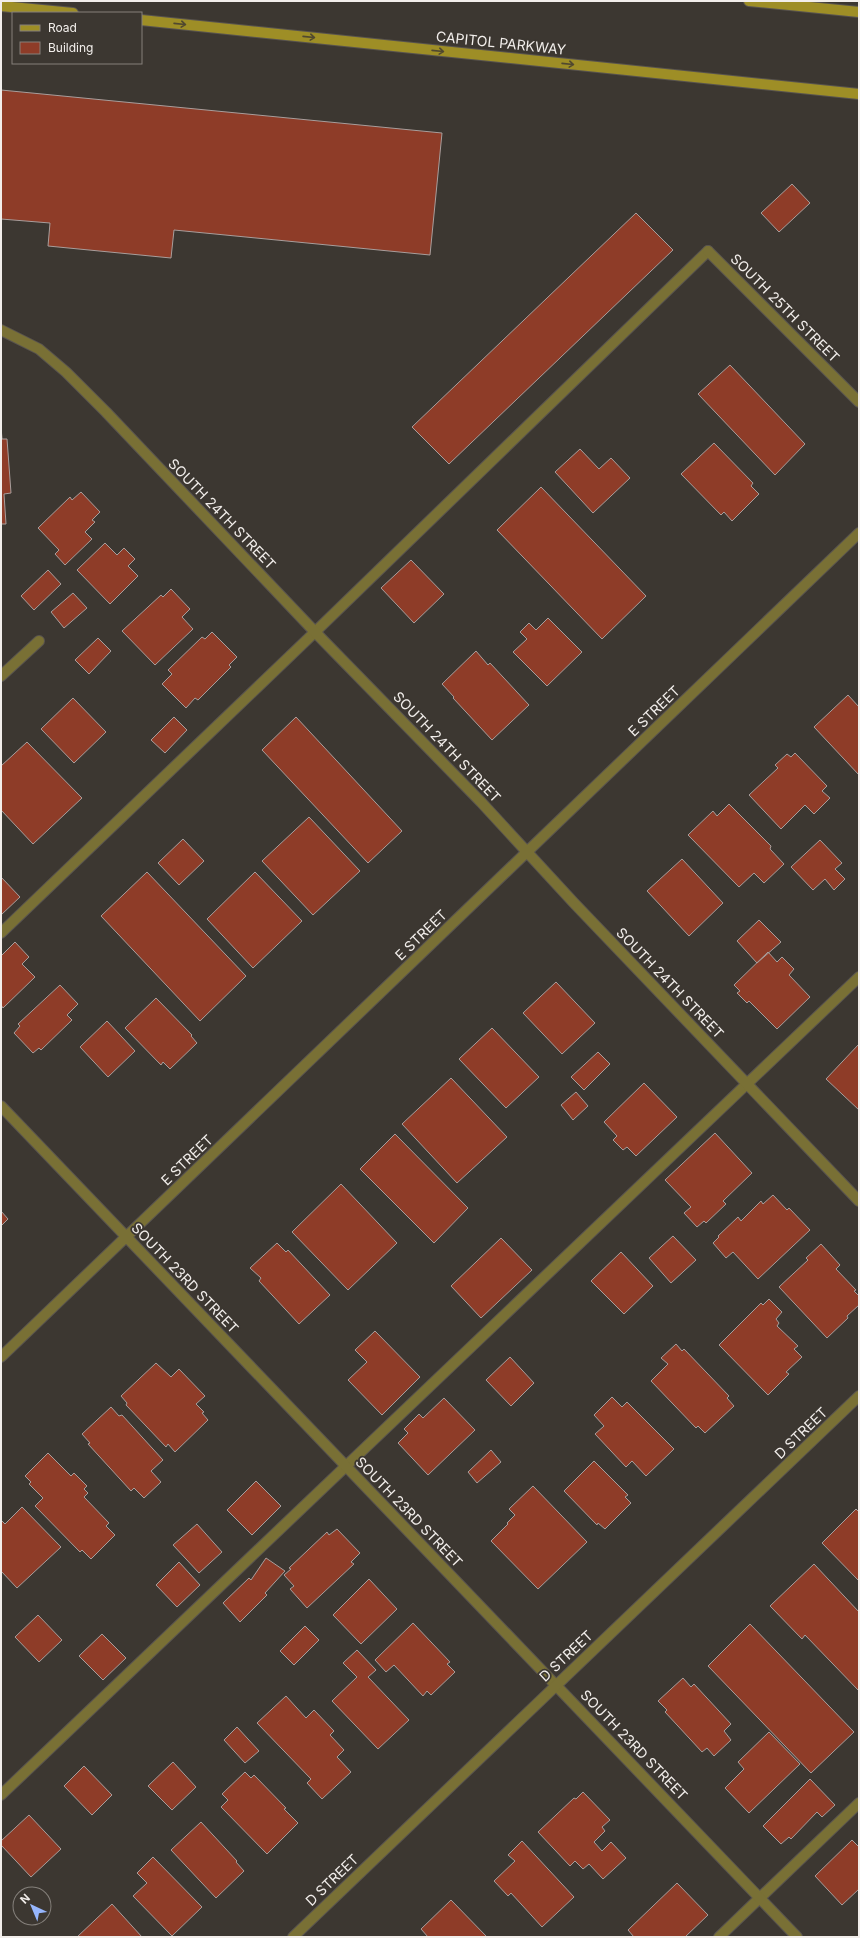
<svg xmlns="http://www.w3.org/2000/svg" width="860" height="1938" font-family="Inter,sans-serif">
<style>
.building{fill:#8e3c28;stroke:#a89e9c}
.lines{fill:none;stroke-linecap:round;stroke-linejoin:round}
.service-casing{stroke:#59544f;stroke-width:12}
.minor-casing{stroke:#59544f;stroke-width:12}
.tertiary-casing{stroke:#59544f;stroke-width:12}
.secondary-casing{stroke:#59544f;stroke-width:12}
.service{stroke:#797035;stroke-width:10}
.minor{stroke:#797035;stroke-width:10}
.tertiary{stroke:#797035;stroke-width:10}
.secondary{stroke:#9e8e26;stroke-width:10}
.oneway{stroke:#50482f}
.labels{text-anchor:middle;stroke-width:3.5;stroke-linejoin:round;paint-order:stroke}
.street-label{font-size:14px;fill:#f2eeeb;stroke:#3c3731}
</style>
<rect width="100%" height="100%" fill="#3c3731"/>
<path class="building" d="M1,90L442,133L430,255L174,230L171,258L48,246L50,223L1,219Z
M792,184L810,203L779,232L761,213Z
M636,213L673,250L449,464L412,427Z
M730,365L805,444L775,475L698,394Z
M1,427L2,439H7L11,493L4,494L6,524H1Z
M714,443L753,483L751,486L759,494L732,521L724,512L721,515L681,474Z
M580,449L599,469L611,458L630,478L593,513L555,472Z
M541,487L646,596L602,639L497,530Z
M81,492L100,512L92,520L95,522L85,532L92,539L65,565L55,554L59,550L38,528L70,497L72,500Z
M105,543L117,555L124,548L135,559L128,566L138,576L110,604L77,570Z
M411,560L444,594L414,623L381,588Z
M48,570L61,584L34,610L21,596Z
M171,589L190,609L182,617L193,629L155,665L122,631L161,595L163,597Z
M73,593L87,608L64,628L51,612Z
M548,618L582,652L547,686L513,652L527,639L520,632L529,623L536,630Z
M212,632L237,657L229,665L231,667L198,700L195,698L186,708L162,684L172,674L168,670L202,637L205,639Z
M98,638L111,651L89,674L75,660Z
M476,651L488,665L490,663L529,705L492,740L453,698L454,697L442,684Z
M848,695L859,707V775L814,727Z
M73,698L106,732L74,763L41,729Z
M174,717L187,730L165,753L151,740Z
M296,717L402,831L368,863L262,750Z
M27,742L82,798L33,844L1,810V766Z
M795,753L827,786L822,791L830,798L814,814L805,805L781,829L749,795L778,768L775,765L787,754L791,757Z
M729,804L771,846L770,849L784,864L764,883L754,873L739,887L688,835L713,811L717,816Z
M309,817L360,871L313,915L262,861Z
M183,839L204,861L179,885L158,863Z
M820,840L842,863L835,869L845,879L834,890L825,879L813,890L791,867Z
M682,859L723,903L689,936L647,891Z
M147,872L246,976L200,1021L101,916Z
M255,872L302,921L253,968L207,919Z
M1,877L20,897L1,915Z
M759,920L781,942L757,963L737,941Z
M15,942L29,957L22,964L35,977L3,1008L1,1005V956Z
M768,952L777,962L782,957L794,969L789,975L810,997L777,1029L749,1001L747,1003L737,993L740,991L734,985Z
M556,982L595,1023L562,1054L523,1013Z
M60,985L78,1004L67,1015L72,1020L41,1050L39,1048L33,1053L14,1033L20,1026L18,1024Z
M156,998L192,1035L191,1036L197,1043L170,1069L163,1062L161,1065L125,1028Z
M107,1021L135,1051L108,1077L80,1047Z
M492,1028L539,1077L506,1108L459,1059Z
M859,1044V1110L826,1079Z
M598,1052L610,1064L584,1090L571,1077Z
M451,1078L507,1137L457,1183L402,1124Z
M644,1083L677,1117L636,1156L627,1147L623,1150L613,1140L617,1136L604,1122Z
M576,1092L588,1106L573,1120L561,1105Z
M715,1133L752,1173L723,1201L726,1204L706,1223L704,1221L697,1227L684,1213L691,1207L665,1180Z
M395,1134L468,1208L434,1243L360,1169Z
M341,1184L397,1243L348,1290L292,1232Z
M773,1195L787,1210L789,1208L810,1230L758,1279L733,1252L726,1258L713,1243L719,1237L718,1236L738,1217L741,1221L761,1201L763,1204Z
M1,1211L8,1219L1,1226Z
M673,1236L696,1260L671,1283L649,1258Z
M501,1238L532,1270L481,1318L451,1286Z
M277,1243L286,1252L288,1250L330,1295L299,1324L259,1281L261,1278L250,1268Z
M821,1244L840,1265L836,1269L856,1290L854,1291L859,1296V1305L847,1316L848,1318L827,1338L779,1287L808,1260L806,1258Z
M621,1252L653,1286L624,1314L591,1281Z
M769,1299L782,1312L776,1319L779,1323L777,1326L798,1346L794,1349L802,1357L786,1372L789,1374L768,1395L719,1345L761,1303L763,1305Z
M375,1331L420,1377L382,1415L348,1380L367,1362L355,1350Z
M676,1344L682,1351L684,1349L729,1396L727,1398L734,1406L705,1433L698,1426L696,1428L651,1381L668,1364L661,1358Z
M510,1357L534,1383L511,1406L486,1380Z
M156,1363L171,1377L179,1369L205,1396L196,1404L204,1412L202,1413L208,1420L175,1452L168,1444L166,1447L126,1405L127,1403L121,1396Z
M612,1397L622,1407L627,1402L674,1449L646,1476L632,1461L626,1467L595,1434L604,1426L594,1415Z
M444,1398L475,1430L428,1475L398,1443L408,1433L404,1429L419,1414L423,1418Z
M111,1407L119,1416L122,1415L163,1460L151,1471L161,1482L144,1498L134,1488L131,1491L88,1444L90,1443L82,1434Z
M491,1450L501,1462L477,1483L468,1472Z
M48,1453L71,1476L74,1473L87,1486L84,1489L88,1493L84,1497L109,1523L106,1526L115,1535L91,1559L82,1550L80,1552L35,1506L43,1498L29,1484L31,1482L25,1476Z
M594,1461L628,1495L625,1497L631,1503L605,1529L598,1523L597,1525L564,1491Z
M256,1481L281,1506L252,1535L227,1510Z
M533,1486L587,1542L538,1589L491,1541L508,1524L507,1523L515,1515L509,1509Z
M22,1507L61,1547L17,1588L1,1571V1520L5,1524Z
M856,1509L859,1512V1581L822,1543Z
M197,1524L222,1552L199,1573L173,1545Z
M337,1529L360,1553L351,1562L354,1564L307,1608L290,1589L294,1586L284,1575L291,1569L289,1568L327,1532L329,1535Z
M266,1558L285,1571L265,1593L267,1595L240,1622L223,1603L249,1578L251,1580Z
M179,1562L200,1585L177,1607L156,1585Z
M814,1564L859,1612V1691L805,1635L802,1639L770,1606Z
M369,1579L397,1609L361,1644L333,1615Z
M38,1615L62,1640L39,1662L15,1637Z
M413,1623L450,1662L447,1664L455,1672L431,1695L427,1691L423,1696L394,1665L386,1672L375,1660Z
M750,1624L854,1732L811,1773L708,1666Z
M305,1626L319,1640L294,1665L280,1651Z
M102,1634L126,1658L103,1680L79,1656Z
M357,1650L376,1670L368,1677L409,1720L378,1749L332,1701L357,1677L343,1663Z
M683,1678L691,1687L694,1684L731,1724L724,1731L731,1740L714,1756L707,1748L702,1752L665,1712L667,1710L658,1701Z
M286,1696L306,1718L314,1710L334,1731L330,1735L344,1750L337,1757L351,1772L322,1799L307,1783L311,1779L257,1723Z
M237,1727L259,1751L245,1763L224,1740Z
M769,1732L800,1764L749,1813L725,1788L744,1769L738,1762Z
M173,1762L196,1787L172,1810L148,1786Z
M84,1766L112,1795L92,1815L64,1786Z
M245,1772L251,1778L254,1775L286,1808L284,1809L298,1823L267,1854L221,1807L228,1800L222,1794Z
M810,1779L835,1805L822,1817L817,1812L791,1839L789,1837L781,1844L763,1826Z
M583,1792L610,1820L602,1827L605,1831L594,1842L602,1851L611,1842L626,1858L603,1879L589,1864L583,1869L575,1861L570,1866L538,1832L574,1798L576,1799Z
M29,1815L61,1849L31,1877L1,1845V1841Z
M201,1822L237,1861L236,1862L244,1871L216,1898L171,1850Z
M852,1840L859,1847V1889L842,1905L815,1876Z
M522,1841L574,1897L542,1927L511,1893L508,1896L494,1881L515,1861L508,1855Z
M153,1857L202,1907L172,1936L133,1896L147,1883L137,1873Z
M677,1883L708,1915L685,1937H634L628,1930Z
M451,1900L487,1937H428L421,1929Z
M112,1904L142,1937H77Z"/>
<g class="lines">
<defs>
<path id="service" d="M1,933L315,632L708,251
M1,1795L859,977
M719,1937L859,1803"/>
<path id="minor" d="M708,251L859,402
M1,330L39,349L66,372L106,412L315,632L481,802L574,903L859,1201
M1,676L39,641
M1,1106L797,1937
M1,1357L859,533"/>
<path id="tertiary" d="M293,1937L859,1396"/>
<path id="secondary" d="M749,1L859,12
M1,6L73,13
M141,20L859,94"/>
</defs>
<use href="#service" class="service-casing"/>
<use href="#minor" class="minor-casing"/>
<use href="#tertiary" class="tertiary-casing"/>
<use href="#secondary" class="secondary-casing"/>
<use href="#service" class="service"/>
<use href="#minor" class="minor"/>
<use href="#tertiary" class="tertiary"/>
<use href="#secondary" class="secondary"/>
</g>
<defs><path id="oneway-shaft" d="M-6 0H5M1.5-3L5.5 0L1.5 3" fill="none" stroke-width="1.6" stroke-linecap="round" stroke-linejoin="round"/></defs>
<g class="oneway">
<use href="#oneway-shaft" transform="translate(180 24) rotate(6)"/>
<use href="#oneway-shaft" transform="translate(309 37) rotate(6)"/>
<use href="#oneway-shaft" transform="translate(438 51) rotate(6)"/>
<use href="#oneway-shaft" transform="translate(568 64) rotate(6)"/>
</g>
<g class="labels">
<g class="street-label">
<text transform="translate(501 43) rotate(6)" y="5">CAPITOL PARKWAY</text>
<text transform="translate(785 308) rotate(45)" y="5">SOUTH 25TH STREET</text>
<text transform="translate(222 514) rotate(46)" y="5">SOUTH 24TH STREET</text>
<text transform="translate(654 711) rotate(-44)" y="5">E STREET</text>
<text transform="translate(447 747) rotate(46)" y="5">SOUTH 24TH STREET</text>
<text transform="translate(421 935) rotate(-44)" y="5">E STREET</text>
<text transform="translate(670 983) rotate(46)" y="5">SOUTH 24TH STREET</text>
<text transform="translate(187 1160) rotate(-44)" y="5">E STREET</text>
<text transform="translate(185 1278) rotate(46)" y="5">SOUTH 23RD STREET</text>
<text transform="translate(801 1433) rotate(-44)" y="5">D STREET</text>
<text transform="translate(409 1512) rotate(46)" y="5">SOUTH 23RD STREET</text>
<text transform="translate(566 1656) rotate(-43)" y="5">D STREET</text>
<text transform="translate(634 1745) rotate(46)" y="5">SOUTH 23RD STREET</text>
<text transform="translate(332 1880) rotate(-44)" y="5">D STREET</text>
</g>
</g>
<rect width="860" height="1938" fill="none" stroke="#f2eeeb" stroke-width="4"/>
<rect x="12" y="12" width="130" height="52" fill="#3c3731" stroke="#85807b"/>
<rect x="20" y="25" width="20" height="6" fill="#9e8e26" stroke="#85807b"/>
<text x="48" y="32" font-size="12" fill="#f2eeeb">Road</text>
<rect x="20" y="42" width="20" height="12" fill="#8e3c28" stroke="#85807b"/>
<text x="48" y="52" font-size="12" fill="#f2eeeb">Building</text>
<g transform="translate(32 1906) rotate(316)"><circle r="19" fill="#3c3731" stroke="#85807b"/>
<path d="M0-3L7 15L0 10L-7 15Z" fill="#96b6fd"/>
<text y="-6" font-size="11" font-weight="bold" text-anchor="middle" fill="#f2eeeb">N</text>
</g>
</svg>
